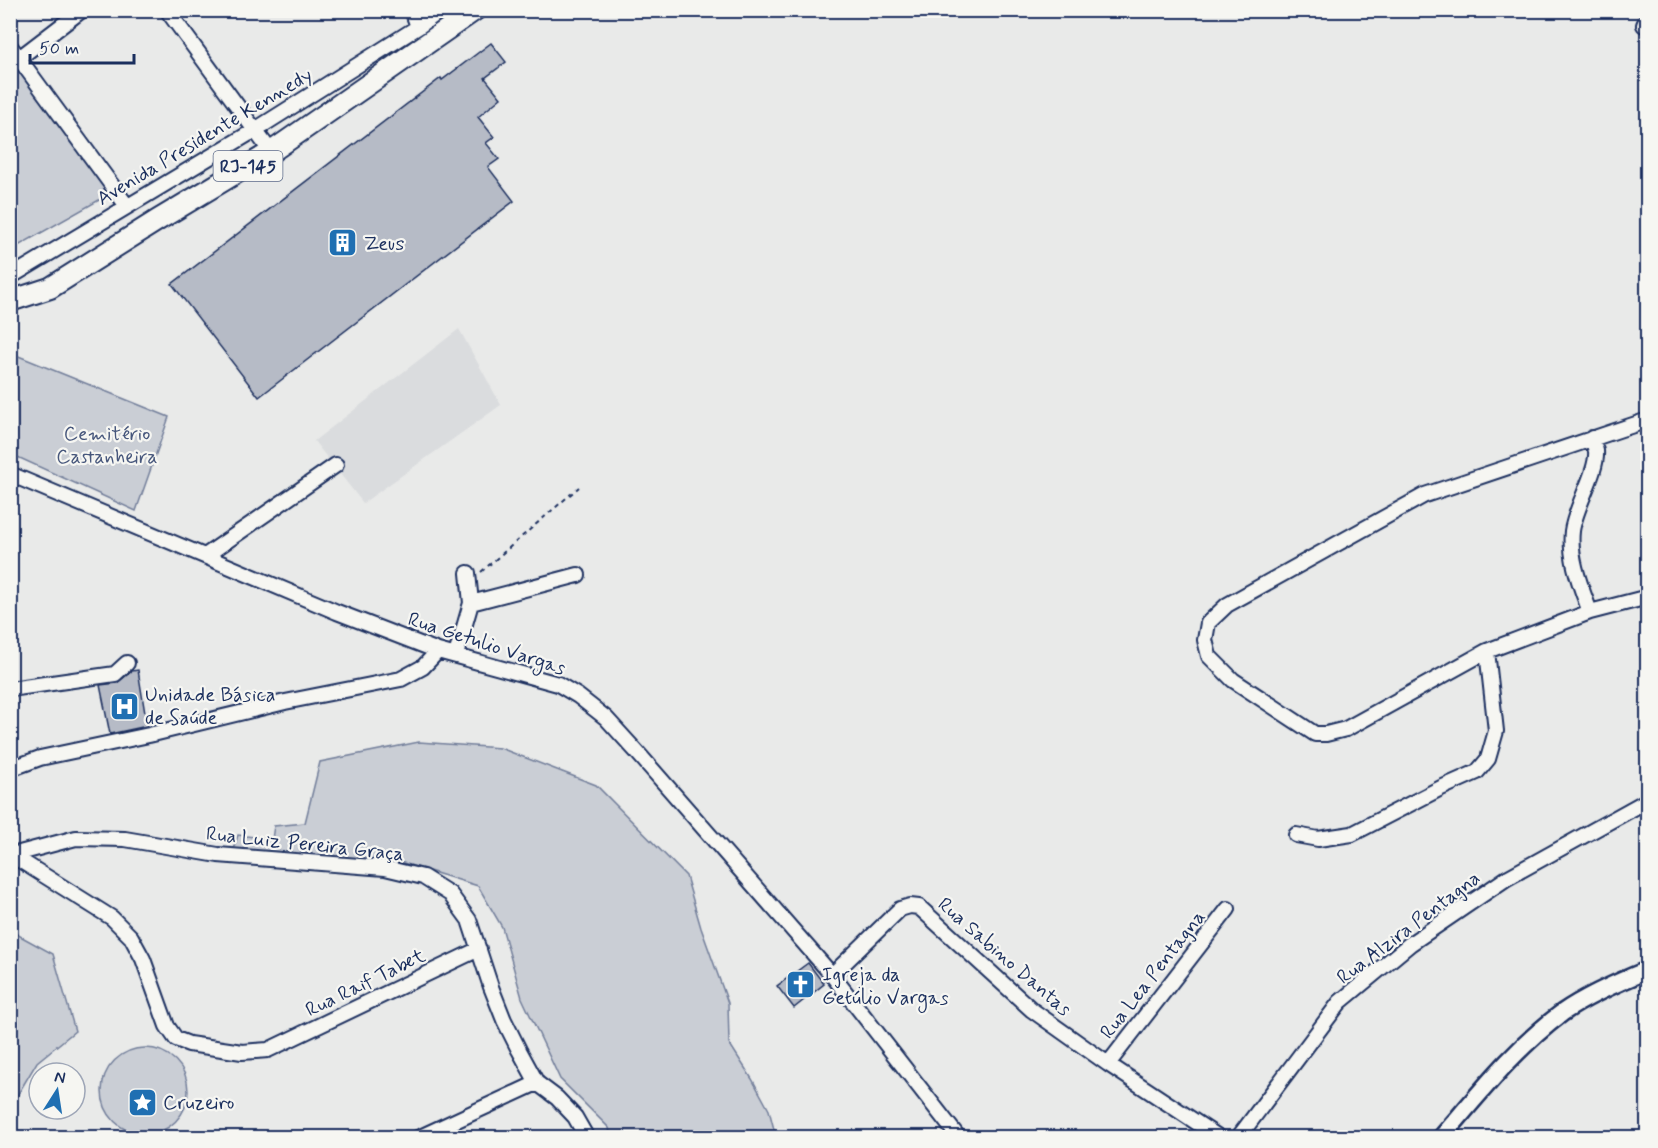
<svg xmlns="http://www.w3.org/2000/svg" width="1658" height="1148" font-family="Mynerve,sans-serif">
<style>
.built{fill:#dadcde}
.green{fill:#caced5;stroke:#727e9a;stroke-width:1.5}
.building{fill:#b6bbc6;stroke:#1b2f5e;stroke-width:1.5}
.lines{fill:none;stroke-linecap:round;stroke-linejoin:round}
.minor-casing{stroke:#1b2f5e;stroke-width:18}
.tertiary-casing{stroke:#1b2f5e;stroke-width:21}
.primary-casing{stroke:#1b2f5e;stroke-width:24}
.path{stroke:#1b2f5e;stroke-width:2;stroke-dasharray:4.5 4.5;stroke-linecap:butt}
.minor{stroke:#f6f6f2;stroke-width:14}
.tertiary{stroke:#f6f6f2;stroke-width:16}
.primary{stroke:#f6f6f2;stroke-width:20}
.labels{text-anchor:middle;stroke-width:4.5;stroke-linejoin:round;paint-order:stroke}
.shield{fill:#f6f6f2;stroke:#5d6b8a;stroke-width:1.5}
.shield-label{font-size:18px;font-weight:bold;fill:#1b2f5e}
.street-label{font-size:20px;fill:#1b2f5e;stroke:#f6f6f2}
.poi-label{font-size:20px;fill:#1b2f5e;stroke:#f6f6f2;text-anchor:start}
.park-label{font-size:20px;fill:#47577c;stroke:#f6f6f2}
</style>
<rect width="100%" height="100%" fill="#e9eae9"/>
<filter id="ink" filterUnits="userSpaceOnUse"><feTurbulence type="fractalNoise" baseFrequency=".0167" numOctaves="2"/><feDisplacementMap in="SourceGraphic" scale="12" xChannelSelector="R" yChannelSelector="G"/><feConvolveMatrix kernelMatrix="1 2 1 2 8 2 1 2 1" color-interpolation-filters="sRGB"/></filter>
<g filter="url(#ink)">
<path class="built" d="M459,329L501,405L363,503L314,441Z"/>
<path class="green" d="M19,63L115,191L11,250L10,69Z
M11,353L169,417L136,511L11,454Z
M419,742L500,748L596,785L686,876L701,928L728,1003L729,1043L752,1079L769,1110L776,1137H611L609,1128L560,1079L522,998L502,927L478,886L397,861L233,850L238,835L272,839L274,826L305,823L320,762Z
M11,931L53,954L75,1031L37,1062L11,1106Z
M102 1091a43 43 0 1 1 86 0a43 43 0 1 1-86 0Z"/>
<path class="building" d="M491,43L506,62L485,78L501,98L478,117L494,137L486,143L499,159L488,167L514,201L259,397L172,284L441,78L442,80Z
M138,670L147,726L110,734L100,685L117,683L132,671Z
M808,963L824,984L794,1008L777,986Z"/>
<g class="lines">
<defs>
<path id="minor" d="M167,10L271,152
M412,10L418,27
M1644,25L1648,16
M10,46L127,206
M10,65L82,10
M10,277L255,130L418,27L441,10
M1648,420L1425,495L1227,605L1208,623L1205,640L1209,656L1233,680L1315,734H1326L1346,729L1487,651L1590,612L1648,597
M10,474L337,612L438,651L558,684L578,696L606,718L637,752L832,975L959,1138
M205,556L336,465
M471,603L578,575
M1590,612C1581,587 1569,559 1572,531C1575,507 1598,471 1596,451C1595,447 1593,442 1592,438
M456,655L471,603L468,573
M10,689L115,674L127,663
M10,769L40,758L149,735L285,702L401,679L423,667L438,651
M1296,835L1318,839L1352,834L1441,788L1477,772L1488,759L1496,731L1487,651
M10,854L112,918L131,937L143,959L167,1026L176,1039L189,1044L242,1052L268,1050L479,949
M12,855L76,838L125,839L218,855L385,868L423,877L450,894L469,920L491,987L504,1020L519,1050L537,1083L557,1098L575,1117L587,1138
M832,975L900,909L910,906L919,907L1032,1010L1108,1064L1220,1138
M1108,1064L1228,909
M418,1138L537,1083
M1238,1138L1340,1002L1410,944L1507,878L1648,800"/>
<path id="tertiary" d="M1441,1138C1479,1094 1515,1048 1562,1013C1588,995 1618,982 1648,970"/>
<path id="primary" d="M10,301L50,288L158,220L271,152L475,10"/>
</defs>
<use href="#minor" class="minor-casing"/>
<use href="#tertiary" class="tertiary-casing"/>
<use href="#primary" class="primary-casing"/>
<path class="path" d="M481,572L579,487"/>
<use href="#minor" class="minor"/>
<use href="#tertiary" class="tertiary"/>
<use href="#primary" class="primary"/>
</g>
</g>
<defs>
<symbol id="building-square" viewBox="-11 -11 22 22"><rect x="-9" y="-9" width="18" height="18" rx="4" fill="#1f6fb2" stroke="#f6f6f2"/><path d="M-4-6H4V6H1V3H-1V6H-4ZM-2.5-4.3h1.7v1.8h-1.7ZM.8-4.3h1.7v1.8H.8ZM-2.5-1h1.7V.8h-1.7ZM.8-1h1.7V.8H.8Z" fill="#fff"/></symbol>
<symbol id="hospital-square" viewBox="-11 -11 22 22"><rect x="-9" y="-9" width="18" height="18" rx="4" fill="#1f6fb2" stroke="#f6f6f2"/><path d="M-5-5h3v3.5h4V-5h3V5h-3V1.5h-4V5h-3Z" fill="#fff"/></symbol>
<symbol id="church-square" viewBox="-11 -11 22 22"><rect x="-9" y="-9" width="18" height="18" rx="4" fill="#1f6fb2" stroke="#f6f6f2"/><path d="M-1.2-6h2.4v3.5h3.3v2.4h-3.3V6h-2.4V-.1h-3.3v-2.4h3.3Z" fill="#fff"/></symbol>
<symbol id="sight-square" viewBox="-11 -11 22 22"><rect x="-9" y="-9" width="18" height="18" rx="4" fill="#1f6fb2" stroke="#f6f6f2"/><path d="M0-6L1.8-2.2L6-1.7L2.9 1.2L3.7 5.4L0 3.3L-3.7 5.4L-2.9 1.2L-6-1.7L-1.8-2.2Z" fill="#fff"/></symbol>
</defs>
<g fill-rule="evenodd">
<use href="#building-square" x="326" y="226" width="33" height="33"/>
<use href="#hospital-square" x="108" y="690" width="33" height="33"/>
<use href="#church-square" x="784" y="968" width="33" height="33"/>
<use href="#sight-square" x="126" y="1086" width="33" height="33"/>
</g>
<g class="labels">
<rect class="shield" x="213.5" y="151" width="69" height="30" rx="4.5"/>
<g class="shield-label">
<text x="248" y="172">RJ-145</text>
</g>
<g class="street-label">
<text transform="translate(204 136) rotate(-31)" y="7">Avenida Presidente Kennedy</text>
<text transform="translate(487 643) rotate(18)" y="7">Rua Getulio Vargas</text>
<text transform="translate(305 843) rotate(6)" y="7">Rua Luiz Pereira Graça</text>
<text transform="translate(1408 927) rotate(-37)" y="7">Rua Alzira Pentagna</text>
<text transform="translate(1005 956) rotate(41)" y="7">Rua Sabino Dantas</text>
<text transform="translate(1152 974) rotate(-52)" y="7">Rua Lea Pentagna</text>
<text transform="translate(365 982) rotate(-26)" y="7">Rua Raif Tabet</text>
</g>
<g class="poi-label">
<text x="364" y="250">Zeus</text>
<text x="145" y="701">Unidade Básica<tspan x="145" dy="23">de Saúde</tspan></text>
<text x="822" y="981">Igreja da<tspan x="822" dy="23">Getúlio Vargas</tspan></text>
<text x="163" y="1109">Cruzeiro</text>
</g>
<g class="park-label">
<text x="107" y="440">Cemitério<tspan x="107" dy="23">Castanheira</tspan></text>
</g>
</g>
<rect width="1658" height="1148" fill="none" stroke="#f6f6f2" stroke-width="36"/>
<rect x="18" y="18" width="1622" height="1112" fill="none" stroke="#1b2f5e" stroke-width="2" filter="url(#ink)"/>
<g transform="translate(57 1091) rotate(12)"><circle r="28" fill="#f6f6f2" stroke="#9ea6b7" stroke-width="1.5"/>
<path d="M0-4.5L10 22L0 15L-10 22Z" fill="#1f6fb2"/>
<text y="-9" font-size="16" font-weight="bold" text-anchor="middle" fill="#1b2f5e">N</text>
</g>
<path d="M30 54v9h104v-9" fill="none" stroke="#1b2f5e" stroke-width="3"/>
<text x="39" y="54" font-size="18" fill="#1b2f5e" stroke="#f6f6f2" stroke-width="4.5" paint-order="stroke">50 m</text>
</svg>
